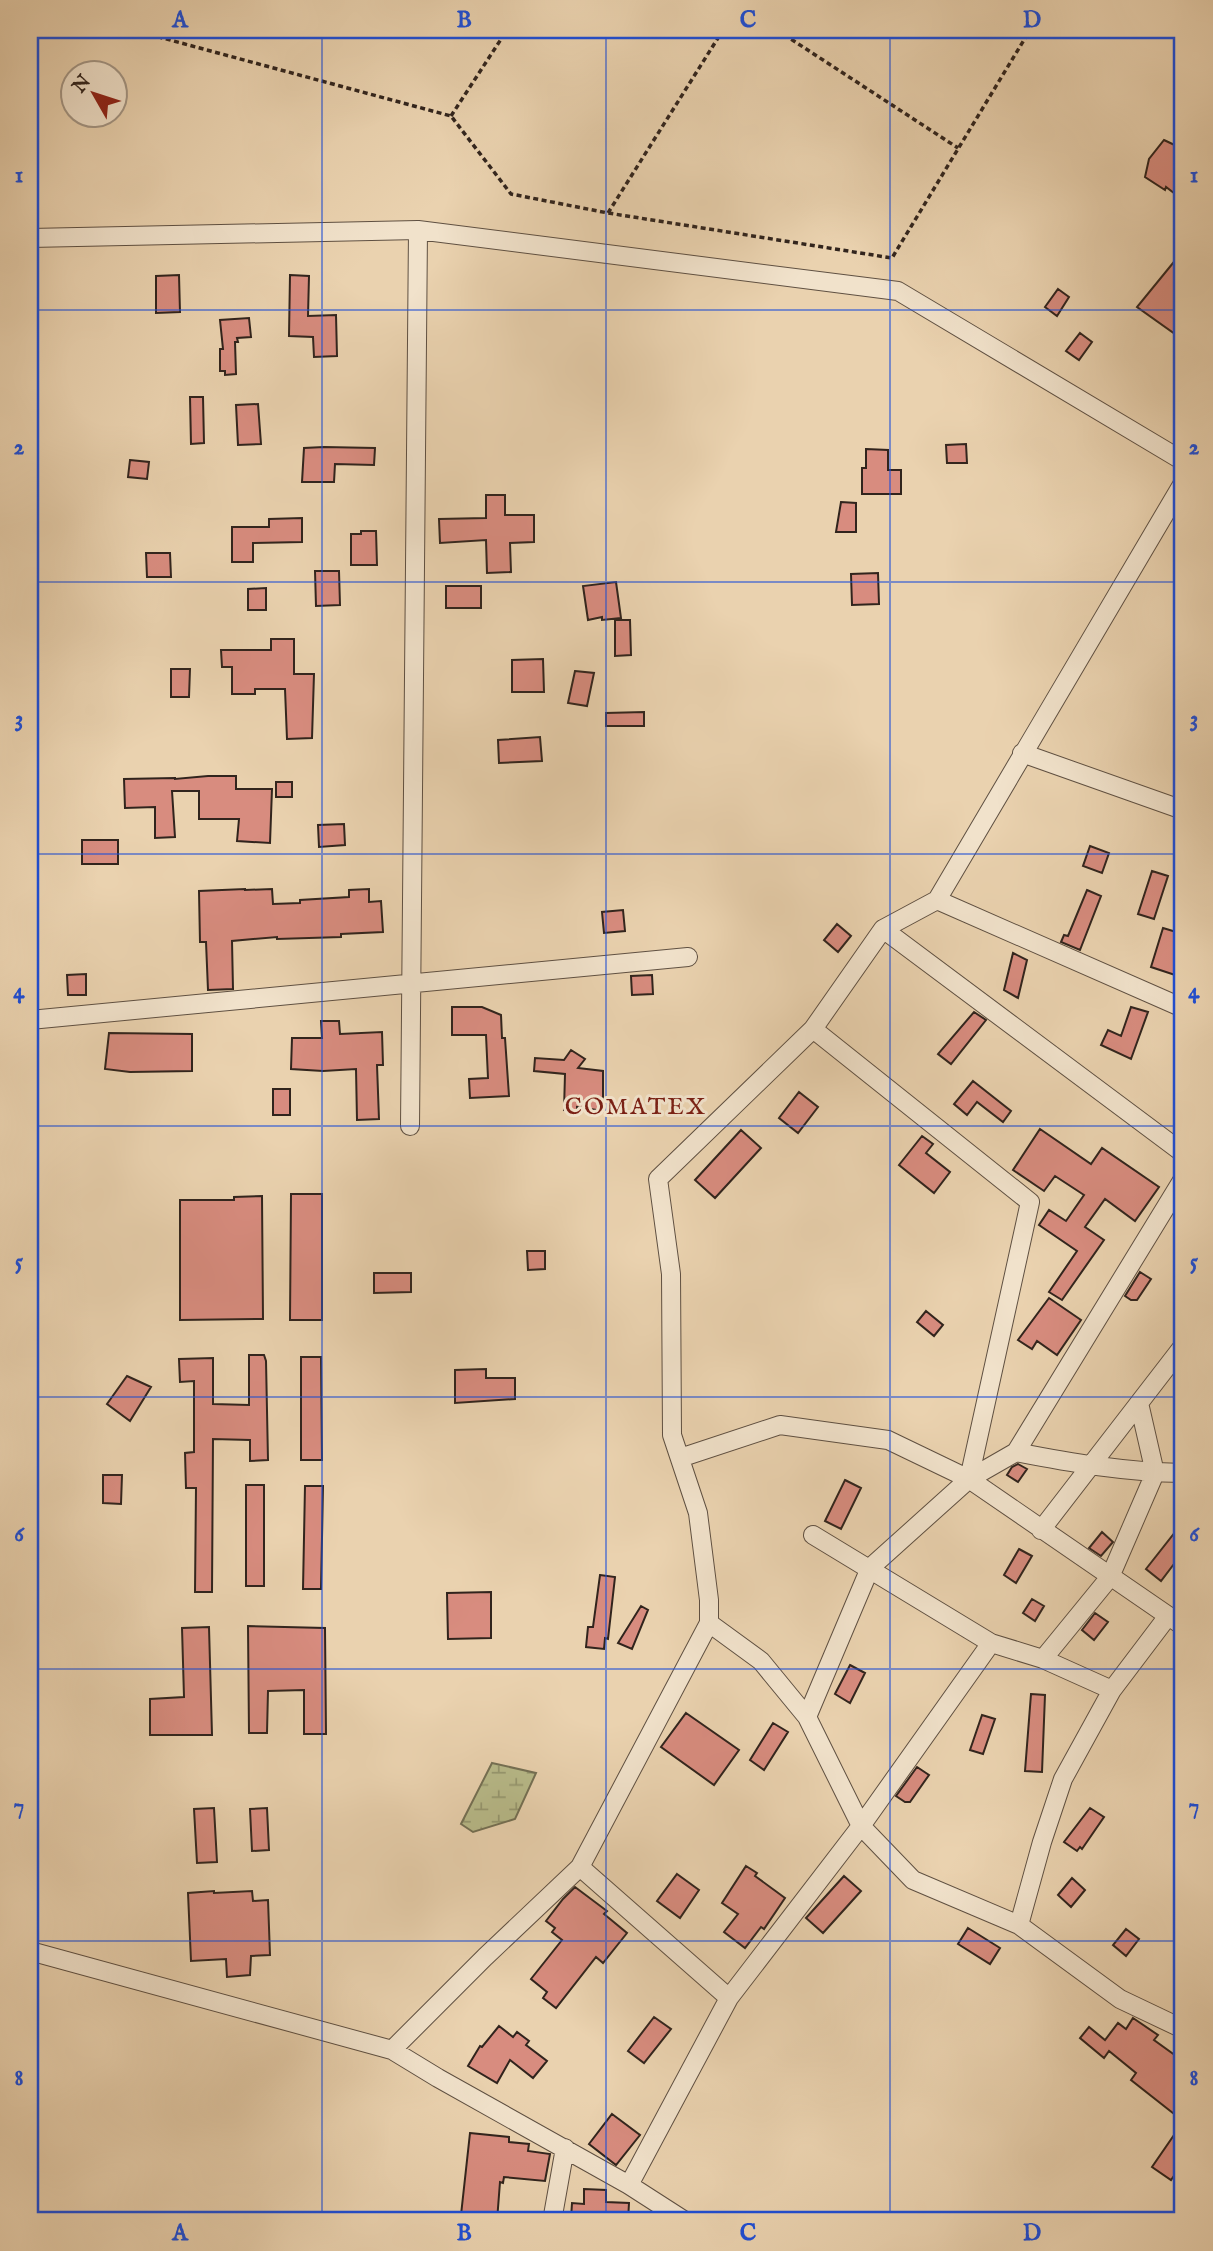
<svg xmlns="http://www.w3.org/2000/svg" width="1213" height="2251" font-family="'IM FELL English',serif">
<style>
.wetland{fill:url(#wetland-marsh);stroke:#747054;stroke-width:2}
.building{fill:#d88c7f;stroke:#31241d;stroke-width:2}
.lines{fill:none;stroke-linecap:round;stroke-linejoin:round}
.street-casing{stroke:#5f5042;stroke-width:20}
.path{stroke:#31241d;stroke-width:3.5;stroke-dasharray:5 3.5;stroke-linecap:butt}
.street{stroke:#f1e2cb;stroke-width:18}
.grid{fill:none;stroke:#1d4ed8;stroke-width:2;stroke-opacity:0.55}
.labels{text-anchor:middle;stroke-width:6;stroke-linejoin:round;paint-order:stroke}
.quarter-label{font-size:24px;letter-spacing:2px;fill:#7a1f14;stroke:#f1e2cb}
.neatline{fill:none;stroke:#1d4ed8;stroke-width:2.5}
.grid-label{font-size:23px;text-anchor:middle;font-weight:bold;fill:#1d4ed8}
</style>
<defs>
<pattern id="wetland-marsh" width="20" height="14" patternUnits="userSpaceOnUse" patternTransform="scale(1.75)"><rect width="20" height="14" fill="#b8bb8a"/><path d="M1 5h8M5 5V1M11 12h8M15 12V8" fill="none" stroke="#969870"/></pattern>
</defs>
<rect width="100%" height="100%" fill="#ead2af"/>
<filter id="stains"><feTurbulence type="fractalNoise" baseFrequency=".00286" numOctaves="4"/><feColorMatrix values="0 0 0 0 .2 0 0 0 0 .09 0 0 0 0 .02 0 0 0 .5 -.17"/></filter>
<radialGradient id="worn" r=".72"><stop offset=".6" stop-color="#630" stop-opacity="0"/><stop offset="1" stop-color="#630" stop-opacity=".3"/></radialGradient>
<path class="wetland" d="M492,1763L536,1773L515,1819L473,1832L461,1824Z"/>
<path class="building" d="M1164,140L1183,149V200L1166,187L1165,190L1145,177L1149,159Z
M1173,263L1183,271V321L1175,334L1137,307Z
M179,275L180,312L156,313V276Z
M290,275L309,276L308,316L336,315L337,356L314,357L313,337L289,336Z
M1058,289L1069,297L1057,316L1045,307Z
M249,318L251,337L237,338L238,342H235L236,374L225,375V371H220V349H223L220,320Z
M1080,333L1092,342L1079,360L1066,351Z
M190,397H203L204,443L191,444Z
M258,404L261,444L238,445L236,405Z
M966,444L967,463H947L946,445Z
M324,447L375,448L374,465L335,464L334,482H302L304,448Z
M866,449L888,450V470H901V494H862V468H866Z
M130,460L149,462L147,479L128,477Z
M486,495H505V515H534V542L510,543L511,572L487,573L486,540L440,543L439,519L486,518Z
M841,502L856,503V532H836Z
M302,518V542L253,543V562H232V527H269V519Z
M361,531H376L377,565H351V534H361Z
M146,553H170L171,577H147Z
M315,571H339L340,605L316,606Z
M878,573L879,604L852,605L851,574Z
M616,582L621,618L602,620V617L588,620L583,586Z
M446,586H481V608H446Z
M266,588V610H248V589Z
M615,620H630L631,655L615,656Z
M271,639H294V674H314L312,738L287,739L285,689H255V694H232V667H222L221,650H271Z
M543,659L544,692H512V660Z
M171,669H190L189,697H171Z
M575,671L594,673L587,706L568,703Z
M644,712V726H606V713Z
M540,737L542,761L499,763L498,740Z
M208,776H236V789H272L270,843L237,841L239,819H199V791H172L175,837L155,838V807L125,808L124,779L175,778V779Z
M276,782H292V797H276Z
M344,824L345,845L319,847L318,825Z
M82,840H118V864H82Z
M1090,846L1109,853L1102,873L1083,866Z
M1152,871L1168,876L1154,919L1138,914Z
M245,889V890L272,889L273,904L300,903V900L349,897V890L369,889V902L381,901L383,932L341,934V937L277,939V937L232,941L233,989L208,990L206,942H200L199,891Z
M1087,890L1101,896L1080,950L1061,942L1064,935L1068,936Z
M623,910L625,931L604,933L602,912Z
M837,924L851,936L838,952L824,940Z
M1163,928L1183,934V950L1175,975L1151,967Z
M1013,953L1027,960L1018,998L1004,990Z
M86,974V995H68L67,975Z
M652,975L653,994L632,995L631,976Z
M452,1007H482L501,1015L502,1038H505L509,1096L470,1098L469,1079L488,1078L486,1035H452Z
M1131,1007L1148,1012L1131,1059L1101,1045L1108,1030L1121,1036Z
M974,1012L986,1020L951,1064L938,1054Z
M321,1021H339L340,1034L382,1032L383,1065H377L379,1119L357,1120L356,1069L323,1071L291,1069L292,1038H322Z
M109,1033L192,1034V1071L130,1072L105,1069Z
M571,1050L585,1059L578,1068L603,1071V1111L577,1107V1111L564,1110L565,1074L534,1071L535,1058L564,1060Z
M973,1081L1011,1111L1003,1122L977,1102L967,1115L954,1104Z
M273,1089H290V1115H273Z
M799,1092L818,1107L798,1133L779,1118Z
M1040,1129L1091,1164L1102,1148L1159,1187L1135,1221L1105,1199L1085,1227L1104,1240L1062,1300L1049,1292L1077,1251L1039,1225L1049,1210L1066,1221L1084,1195L1055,1176L1044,1191L1013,1170Z
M741,1130L761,1148L715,1198L695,1180Z
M922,1136L933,1144L926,1153L950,1172L934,1193L899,1165Z
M291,1194H322V1320H290Z
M262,1196L263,1319L180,1320V1200H234V1197Z
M527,1251H545V1269L528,1270Z
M1140,1272L1151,1279L1137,1300H1131L1125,1296Z
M374,1273H411V1292L374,1293Z
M1049,1298L1081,1320L1057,1355L1037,1341L1032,1349L1018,1340Z
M926,1311L943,1325L934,1336L917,1322Z
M249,1355H264L266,1361L268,1460L250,1461V1440L213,1439L212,1592H195L196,1488H186L185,1453L194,1452V1381L180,1382L179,1359L213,1358V1404L249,1405Z
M301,1357H321L322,1460H301Z
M486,1369V1378H515V1399L455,1403V1370Z
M127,1376L151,1387L130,1421L107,1404Z
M1018,1464L1027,1469L1018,1482L1007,1475L1012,1467Z
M103,1475H122L121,1504L103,1503Z
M845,1480L861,1488L841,1529L825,1521Z
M246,1485H264V1586H246Z
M305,1486H323L321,1589H303Z
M1183,1522V1552L1161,1581L1146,1569Z
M1102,1532L1113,1542L1101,1556L1089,1548Z
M1019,1549L1032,1556L1016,1583L1004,1575Z
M600,1575L615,1577L608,1639L605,1638L604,1649L586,1647L588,1627H593Z
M491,1592V1638L448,1639L447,1593Z
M1032,1599L1044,1606L1035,1621L1023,1613Z
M641,1606L648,1610L632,1649L618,1643Z
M1095,1613L1108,1622L1094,1640L1082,1630Z
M248,1626L325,1628L326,1734H304V1690L268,1691L267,1733H249Z
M209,1627L212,1735H150V1699L184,1697L182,1628Z
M850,1665L865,1673L850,1703L835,1694Z
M1031,1694L1045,1695L1042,1772L1025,1771Z
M686,1713L739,1750L714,1785L661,1747Z
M982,1715L995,1719L983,1754L970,1750Z
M773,1723L788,1732L764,1770L750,1760Z
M917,1767L929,1775L910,1802H905L896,1796Z
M214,1808L217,1862L197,1863L194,1809Z
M267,1808L269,1850L252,1851L250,1809Z
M1090,1808L1104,1817L1082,1849L1080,1847L1077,1851L1064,1842Z
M746,1866L757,1873L755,1876L785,1898L764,1929L761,1927L745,1948L724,1932L738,1914L722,1903Z
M677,1874L699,1890L680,1918L657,1901Z
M844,1876L861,1891L823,1933L806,1918Z
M1072,1878L1085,1890L1071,1907L1058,1895Z
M575,1887L607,1911L604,1914L627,1933L603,1963L596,1957L556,2008L543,1998L547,1992L531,1979L562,1940L552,1932L555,1928L546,1921L563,1899Z
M214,1891V1893L252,1891L253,1901L268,1900L270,1955L251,1956L250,1975L227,1977L226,1959L191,1961L188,1893Z
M968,1928L1000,1948L990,1964L958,1944Z
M1126,1929L1139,1939L1126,1956L1113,1945Z
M654,2017L671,2029L644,2063L628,2051Z
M1133,2018L1158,2035L1154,2040L1183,2061V2121L1131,2080L1136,2073L1109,2051L1104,2058L1080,2038L1089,2027L1105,2040L1118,2023L1126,2029Z
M499,2026L513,2037L517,2032L529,2041L526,2045L547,2061L533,2078L510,2060L497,2083L468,2066L480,2046L482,2047Z
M612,2114L640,2135L616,2165L589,2144Z
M1183,2122V2163L1171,2180L1152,2167Z
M470,2133L509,2137V2142L529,2144L528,2151L550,2154L545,2181L504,2177L503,2183L500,2182L497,2221L466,2220V2215H461Z
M584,2189L606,2190V2202L629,2203L628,2221L571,2219L572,2203L584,2204Z"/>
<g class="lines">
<defs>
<path id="street" d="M30,238L418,230L898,291L1183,461
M1022,753L1183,810
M937,900L1183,1008
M883,929L1183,1153
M30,1020L688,957
M813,1029L1030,1202L969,1479
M410,1126L418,230
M1016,1452C1072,1463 1126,1472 1183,1473
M680,1458L780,1425L888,1440L969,1479L1183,1626
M1041,1530L1183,1346
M813,1535L991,1643L1043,1659L1112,1690
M709,1623L761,1661L807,1717L861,1826L913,1880L1019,1925L1120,1999L1183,2029
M1043,1659L1110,1577L1155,1473L1139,1403
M807,1717L870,1568L969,1479L1016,1452L1183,1179
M580,1867L729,1998
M1019,1925L1042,1842L1063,1779L1112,1690L1168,1616
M30,1951L392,2050L438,2078L629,2185L685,2221
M392,2050L485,1957L580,1867L709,1623V1600L698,1513L672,1435L671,1274L658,1179L813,1029L883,929L937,900L1183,483
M629,2185L729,1998L861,1826L991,1643
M552,2221L565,2148"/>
</defs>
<use href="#street" class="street-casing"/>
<path class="path" d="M133,30L451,116L511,194L608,213L892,258L1030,30
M777,30L958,148
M451,116L507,30
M608,213L723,30"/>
<use href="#street" class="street"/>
</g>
<path class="grid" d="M322,30V2221M606,30V2221M890,30V2221M30,310H1183M30,582H1183M30,854H1183M30,1126H1183M30,1397H1183M30,1669H1183M30,1941H1183"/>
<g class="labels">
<g class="quarter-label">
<text x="636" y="1114">COMATEX</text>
</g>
</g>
<rect width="1213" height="2251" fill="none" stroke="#ead2af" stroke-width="77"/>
<g transform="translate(94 94) rotate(309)"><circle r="33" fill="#f1e2cb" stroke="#a49685" stroke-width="2"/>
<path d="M0-5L12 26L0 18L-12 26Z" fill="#8f2418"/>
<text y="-10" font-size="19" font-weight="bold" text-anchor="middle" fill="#31241d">N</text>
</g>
<rect x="38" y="38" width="1136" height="2174" class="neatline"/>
<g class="grid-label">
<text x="180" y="27">A</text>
<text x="464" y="27">B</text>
<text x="748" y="27">C</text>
<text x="1032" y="27">D</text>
<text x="19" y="182">1</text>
<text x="1194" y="182">1</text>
<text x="19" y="454">2</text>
<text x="1194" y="454">2</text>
<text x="19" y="726">3</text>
<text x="1194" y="726">3</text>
<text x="19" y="998">4</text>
<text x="1194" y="998">4</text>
<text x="19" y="1269">5</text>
<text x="1194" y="1269">5</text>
<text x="19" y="1541">6</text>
<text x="1194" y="1541">6</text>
<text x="19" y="1813">7</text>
<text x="1194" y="1813">7</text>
<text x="19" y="2085">8</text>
<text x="1194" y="2085">8</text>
<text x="180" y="2240">A</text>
<text x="464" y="2240">B</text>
<text x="748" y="2240">C</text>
<text x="1032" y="2240">D</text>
</g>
<rect width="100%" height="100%" filter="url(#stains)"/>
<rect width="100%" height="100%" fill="url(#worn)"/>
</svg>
